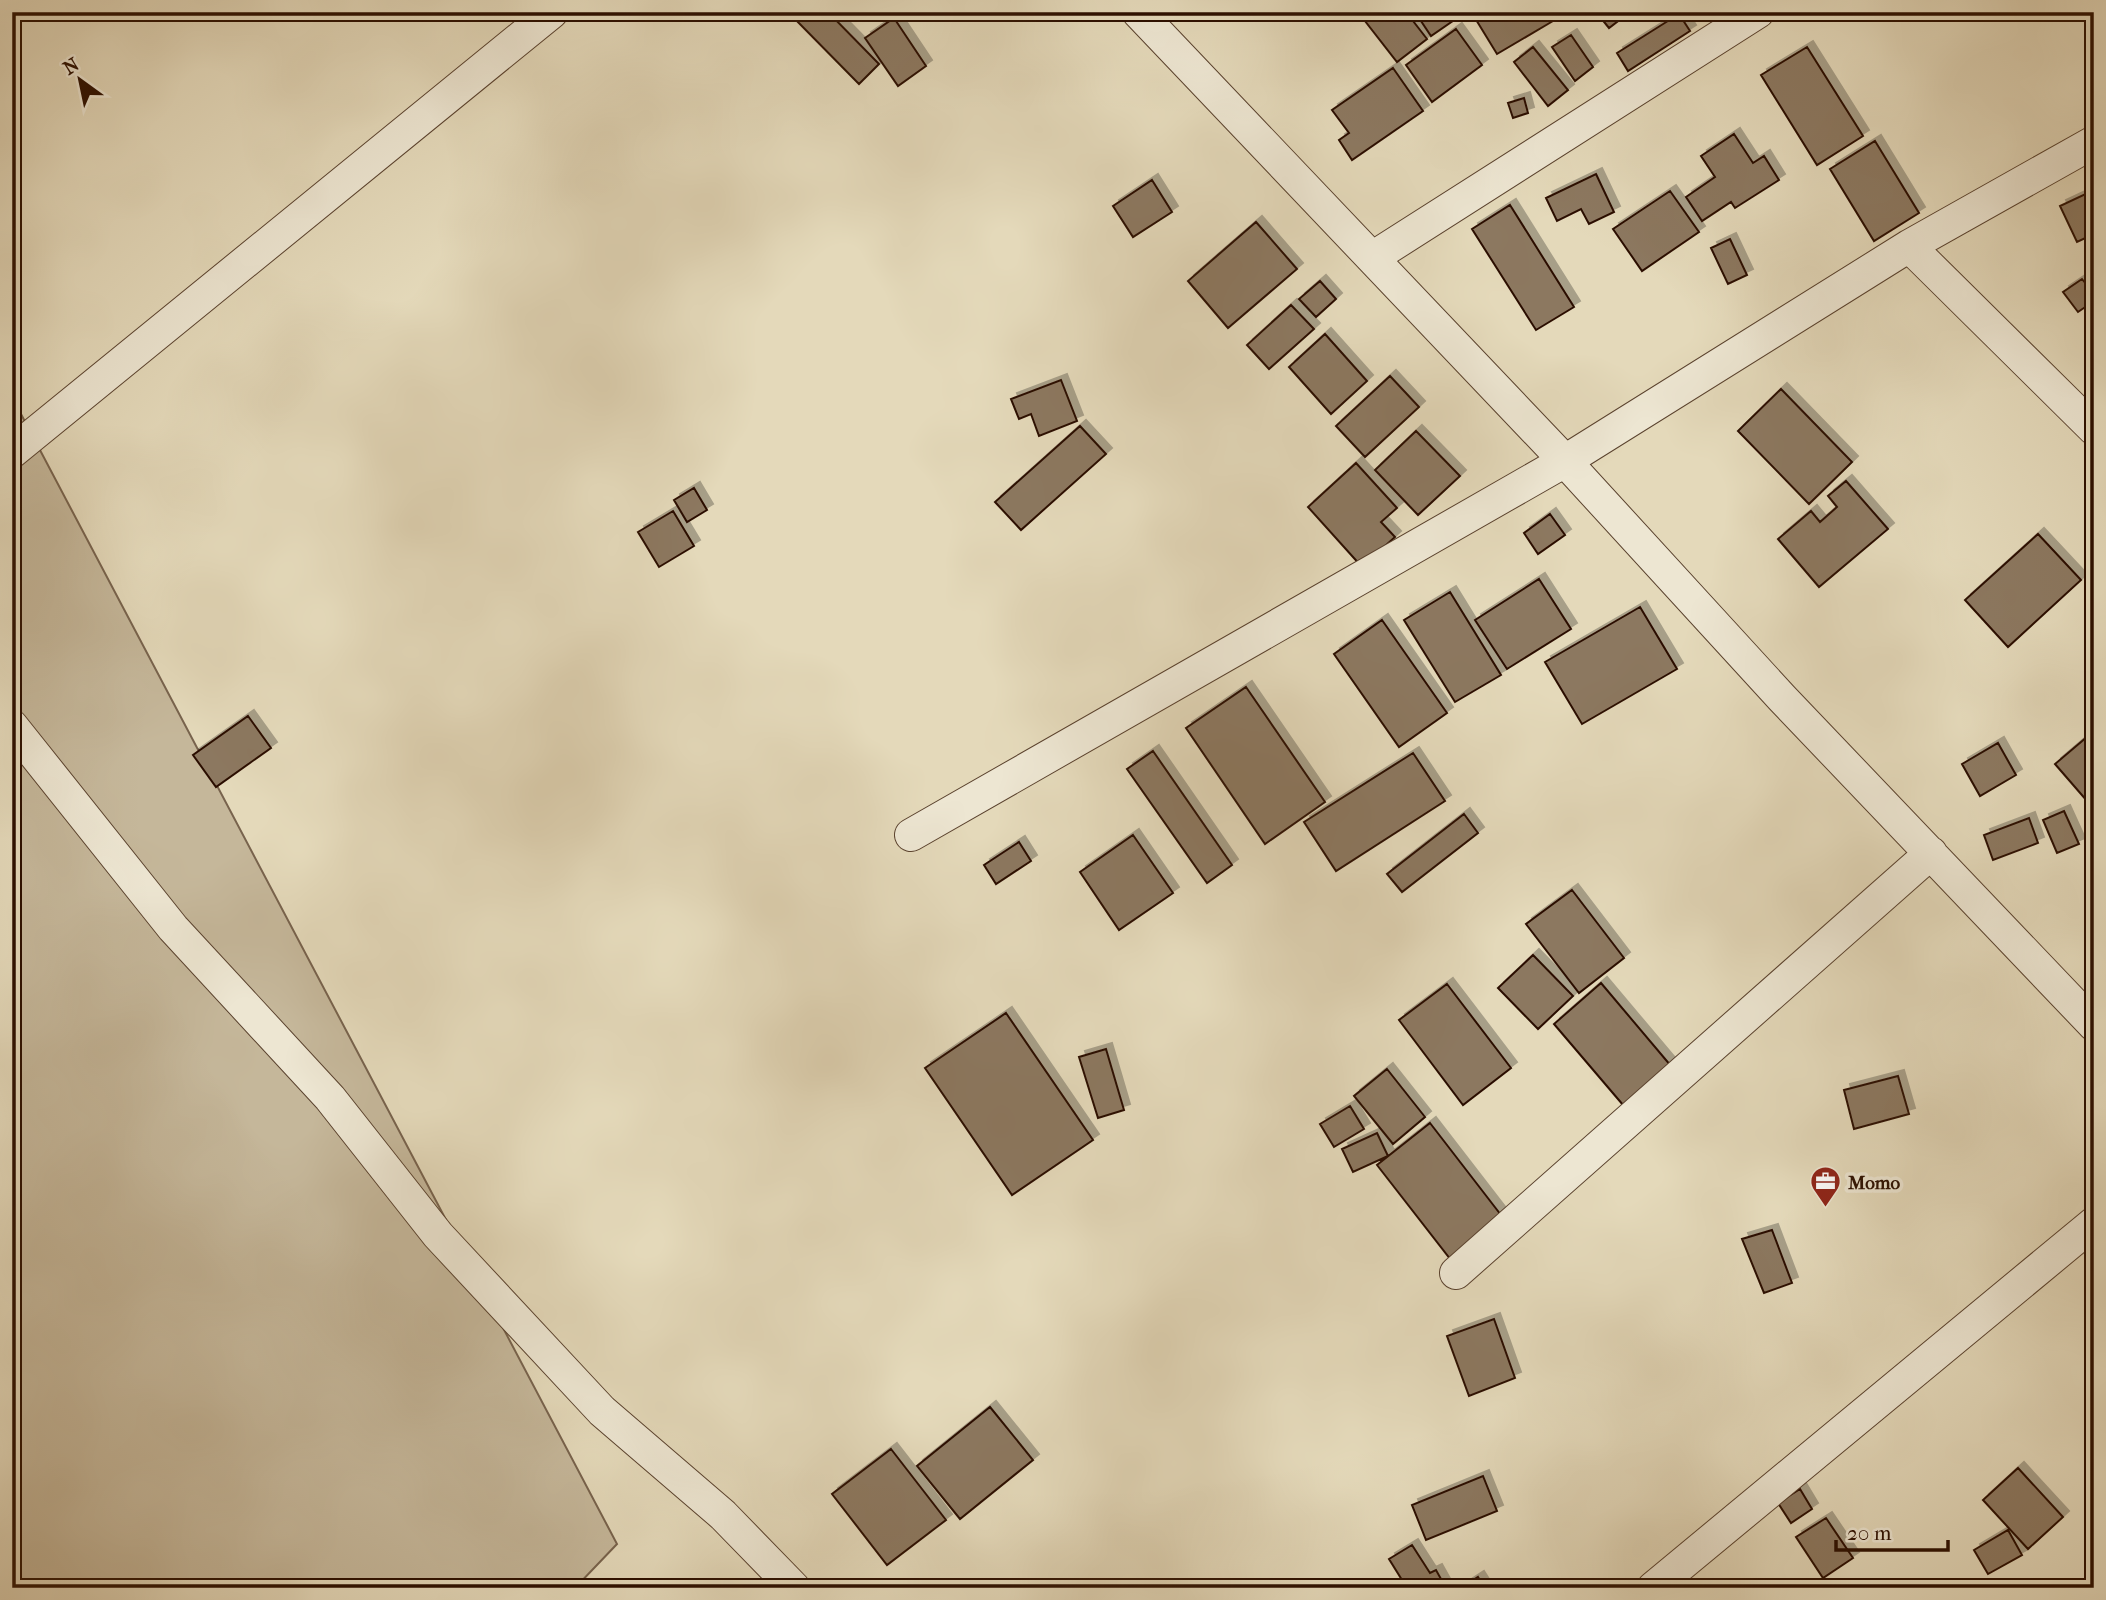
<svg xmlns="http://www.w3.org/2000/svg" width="2106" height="1600" font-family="'IM FELL French Canon',serif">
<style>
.green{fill:#c5b79a;stroke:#78634d;stroke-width:2}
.building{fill:#8c7861;stroke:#2c0f00;stroke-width:2;filter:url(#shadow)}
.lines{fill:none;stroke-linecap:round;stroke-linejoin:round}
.street-casing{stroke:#5a422e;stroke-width:34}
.street{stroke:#ede6d2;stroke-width:32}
.labels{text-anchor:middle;stroke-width:7;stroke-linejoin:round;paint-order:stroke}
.poi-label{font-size:19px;font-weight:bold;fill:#2c0f00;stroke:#ede6d2;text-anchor:start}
</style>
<defs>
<filter id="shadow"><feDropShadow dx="6" dy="-6" stdDeviation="0" flood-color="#0004"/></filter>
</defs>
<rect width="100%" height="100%" fill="#e4d9ba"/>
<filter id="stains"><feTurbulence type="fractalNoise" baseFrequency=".00286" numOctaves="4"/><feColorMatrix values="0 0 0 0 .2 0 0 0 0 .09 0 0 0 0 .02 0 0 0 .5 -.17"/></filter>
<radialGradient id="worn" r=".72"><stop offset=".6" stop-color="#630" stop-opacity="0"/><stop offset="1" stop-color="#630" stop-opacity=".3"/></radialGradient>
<path class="green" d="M12,397L617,1544L575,1588H12Z"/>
<path class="building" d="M788,12H828L879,64L859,84Z
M1358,12H1406L1427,39L1397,62Z
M1415,12H1457L1460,16L1431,36Z
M1484,12H1548L1553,21L1497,54L1475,18Z
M1596,12H1630L1609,28Z
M1679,14L1690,31L1628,71L1617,53Z
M894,18L926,66L898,86L865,38Z
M1456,29L1482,65L1432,102L1406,65Z
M1571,35L1593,67L1575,81L1552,47Z
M1533,47L1568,90L1548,106L1514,62Z
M1807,47L1863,136L1817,165L1761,75Z
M1393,68L1423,111L1352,160L1339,140L1349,133L1332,110Z
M1524,98L1528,113L1513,118L1508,103Z
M1734,134L1753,163L1764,156L1779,180L1735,208L1731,202L1702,221L1686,197L1715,177L1701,156Z
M1875,141L1919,213L1874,241L1830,169Z
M1596,174L1614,212L1589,224L1581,209L1557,221L1546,198Z
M1152,180L1172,212L1133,237L1113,206Z
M2094,190V234L2077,242L2060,206Z
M1670,191L1699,232L1642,271L1613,229Z
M1510,205L1574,307L1536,330L1472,229Z
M1256,222L1297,269L1228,328L1188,281Z
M1730,239L1747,275L1728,284L1711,248Z
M2082,279L2094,294V301L2078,312L2063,292Z
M1320,281L1336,299L1316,317L1299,299Z
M1291,305L1314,329L1269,369L1247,345Z
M1325,334L1367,381L1331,414L1289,367Z
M1390,376L1419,407L1365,457L1336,426Z
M1061,380L1077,421L1039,436L1031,414L1019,419L1011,399Z
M1781,389L1852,462L1809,504L1738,431Z
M1080,426L1106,454L1021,530L995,502Z
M1416,431L1460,476L1418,515L1375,470Z
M1356,463L1397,508L1381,522L1395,537L1362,567L1308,507Z
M1846,481L1888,529L1819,587L1778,539L1811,511L1820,522L1837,507L1828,496Z
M694,488L707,510L687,522L674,500Z
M673,511L694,546L659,567L638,532Z
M1550,514L1565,535L1538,554L1524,533Z
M2038,534L2081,580L2008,647L1965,600Z
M1539,579L1571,629L1507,669L1475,620Z
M1450,592L1501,675L1455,702L1404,620Z
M1640,607L1677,669L1582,724L1545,662Z
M1382,620L1447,713L1399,747L1334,654Z
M1246,687L1325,802L1265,844L1186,728Z
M248,716L271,748L216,787L193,755Z
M2094,731V809L2055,764Z
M1998,743L2016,775L1980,796L1962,764Z
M1153,751L1232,865L1207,883L1127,769Z
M1413,753L1445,801L1336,871L1304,822Z
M2064,811L2079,844L2057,853L2043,820Z
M1464,814L1478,833L1402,892L1387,874Z
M2029,818L2038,843L1993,860L1984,835Z
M1133,835L1173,893L1119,930L1080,872Z
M1019,842L1031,861L996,884L984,865Z
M1572,890L1624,958L1579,993L1526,924Z
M1533,955L1573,996L1538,1029L1498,988Z
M1601,983L1682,1079L1635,1119L1554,1024Z
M1447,984L1511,1068L1463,1105L1399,1020Z
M1006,1013L1093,1140L1012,1195L925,1068Z
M1106,1049L1124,1110L1098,1118L1079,1057Z
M1387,1069L1425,1117L1393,1144L1354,1096Z
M1898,1076L1909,1114L1854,1129L1844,1090Z
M1350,1106L1364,1129L1334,1147L1320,1124Z
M1430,1123L1511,1228L1458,1269L1377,1165Z
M1377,1133L1388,1156L1353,1172L1342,1149Z
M1772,1230L1792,1283L1764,1293L1742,1239Z
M1494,1319L1515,1378L1469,1396L1447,1336Z
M990,1407L1033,1460L960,1519L917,1466Z
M891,1449L946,1520L887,1565L832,1494Z
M2018,1468L2063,1517L2028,1549L1983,1500Z
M1483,1476L1497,1511L1426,1540L1412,1505Z
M1800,1489L1812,1509L1791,1523L1778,1503Z
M1826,1518L1853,1558L1823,1578L1796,1537Z
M2008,1530L2022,1555L1988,1574L1974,1550Z
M1412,1545L1430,1573L1436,1570L1446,1588H1407L1389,1559Z
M1478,1577L1485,1588H1461Z"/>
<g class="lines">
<defs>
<path id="street" d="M1138,12L1565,461L1782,698L2094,1025
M1909,246L2094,429
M1372,258L1758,12
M12,452L552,12
M12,726L173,928L330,1098L438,1235L602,1411L723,1515L794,1588
M911,835L1565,461L1909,246L2094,142
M1456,1273L1931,853
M1653,1588L2094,1223"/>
</defs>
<use href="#street" class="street-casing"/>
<use href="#street" class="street"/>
</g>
<defs>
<symbol id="office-pin" viewBox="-11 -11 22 30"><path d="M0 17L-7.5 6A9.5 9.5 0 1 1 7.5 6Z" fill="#8f2418" stroke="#ede6d2"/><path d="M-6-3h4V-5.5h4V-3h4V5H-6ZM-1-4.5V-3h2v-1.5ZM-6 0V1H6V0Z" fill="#fff"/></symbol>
</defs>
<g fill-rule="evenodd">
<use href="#office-pin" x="1808" y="1164" width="35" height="47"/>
</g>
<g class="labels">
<g class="poi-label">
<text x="1848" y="1189">Momo</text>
</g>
</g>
<rect width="2106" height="1600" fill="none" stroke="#e4d9ba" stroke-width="42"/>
<rect x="14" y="14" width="2078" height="1572" fill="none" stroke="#2c0f00" stroke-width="3.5"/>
<rect x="21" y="21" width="2064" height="1558" fill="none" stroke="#2c0f00" stroke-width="2"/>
<g transform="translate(80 80) rotate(327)" stroke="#ede6d2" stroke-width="5" paint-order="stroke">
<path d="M0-5L12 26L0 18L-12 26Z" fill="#2c0f00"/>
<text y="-10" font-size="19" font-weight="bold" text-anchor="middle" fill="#2c0f00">N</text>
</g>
<path d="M1836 1540v10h112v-10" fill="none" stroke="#2c0f00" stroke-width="3.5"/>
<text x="1847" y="1540" font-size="21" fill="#2c0f00" stroke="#ede6d2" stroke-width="5" paint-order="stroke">20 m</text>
<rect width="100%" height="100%" filter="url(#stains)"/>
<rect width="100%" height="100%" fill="url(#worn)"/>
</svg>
